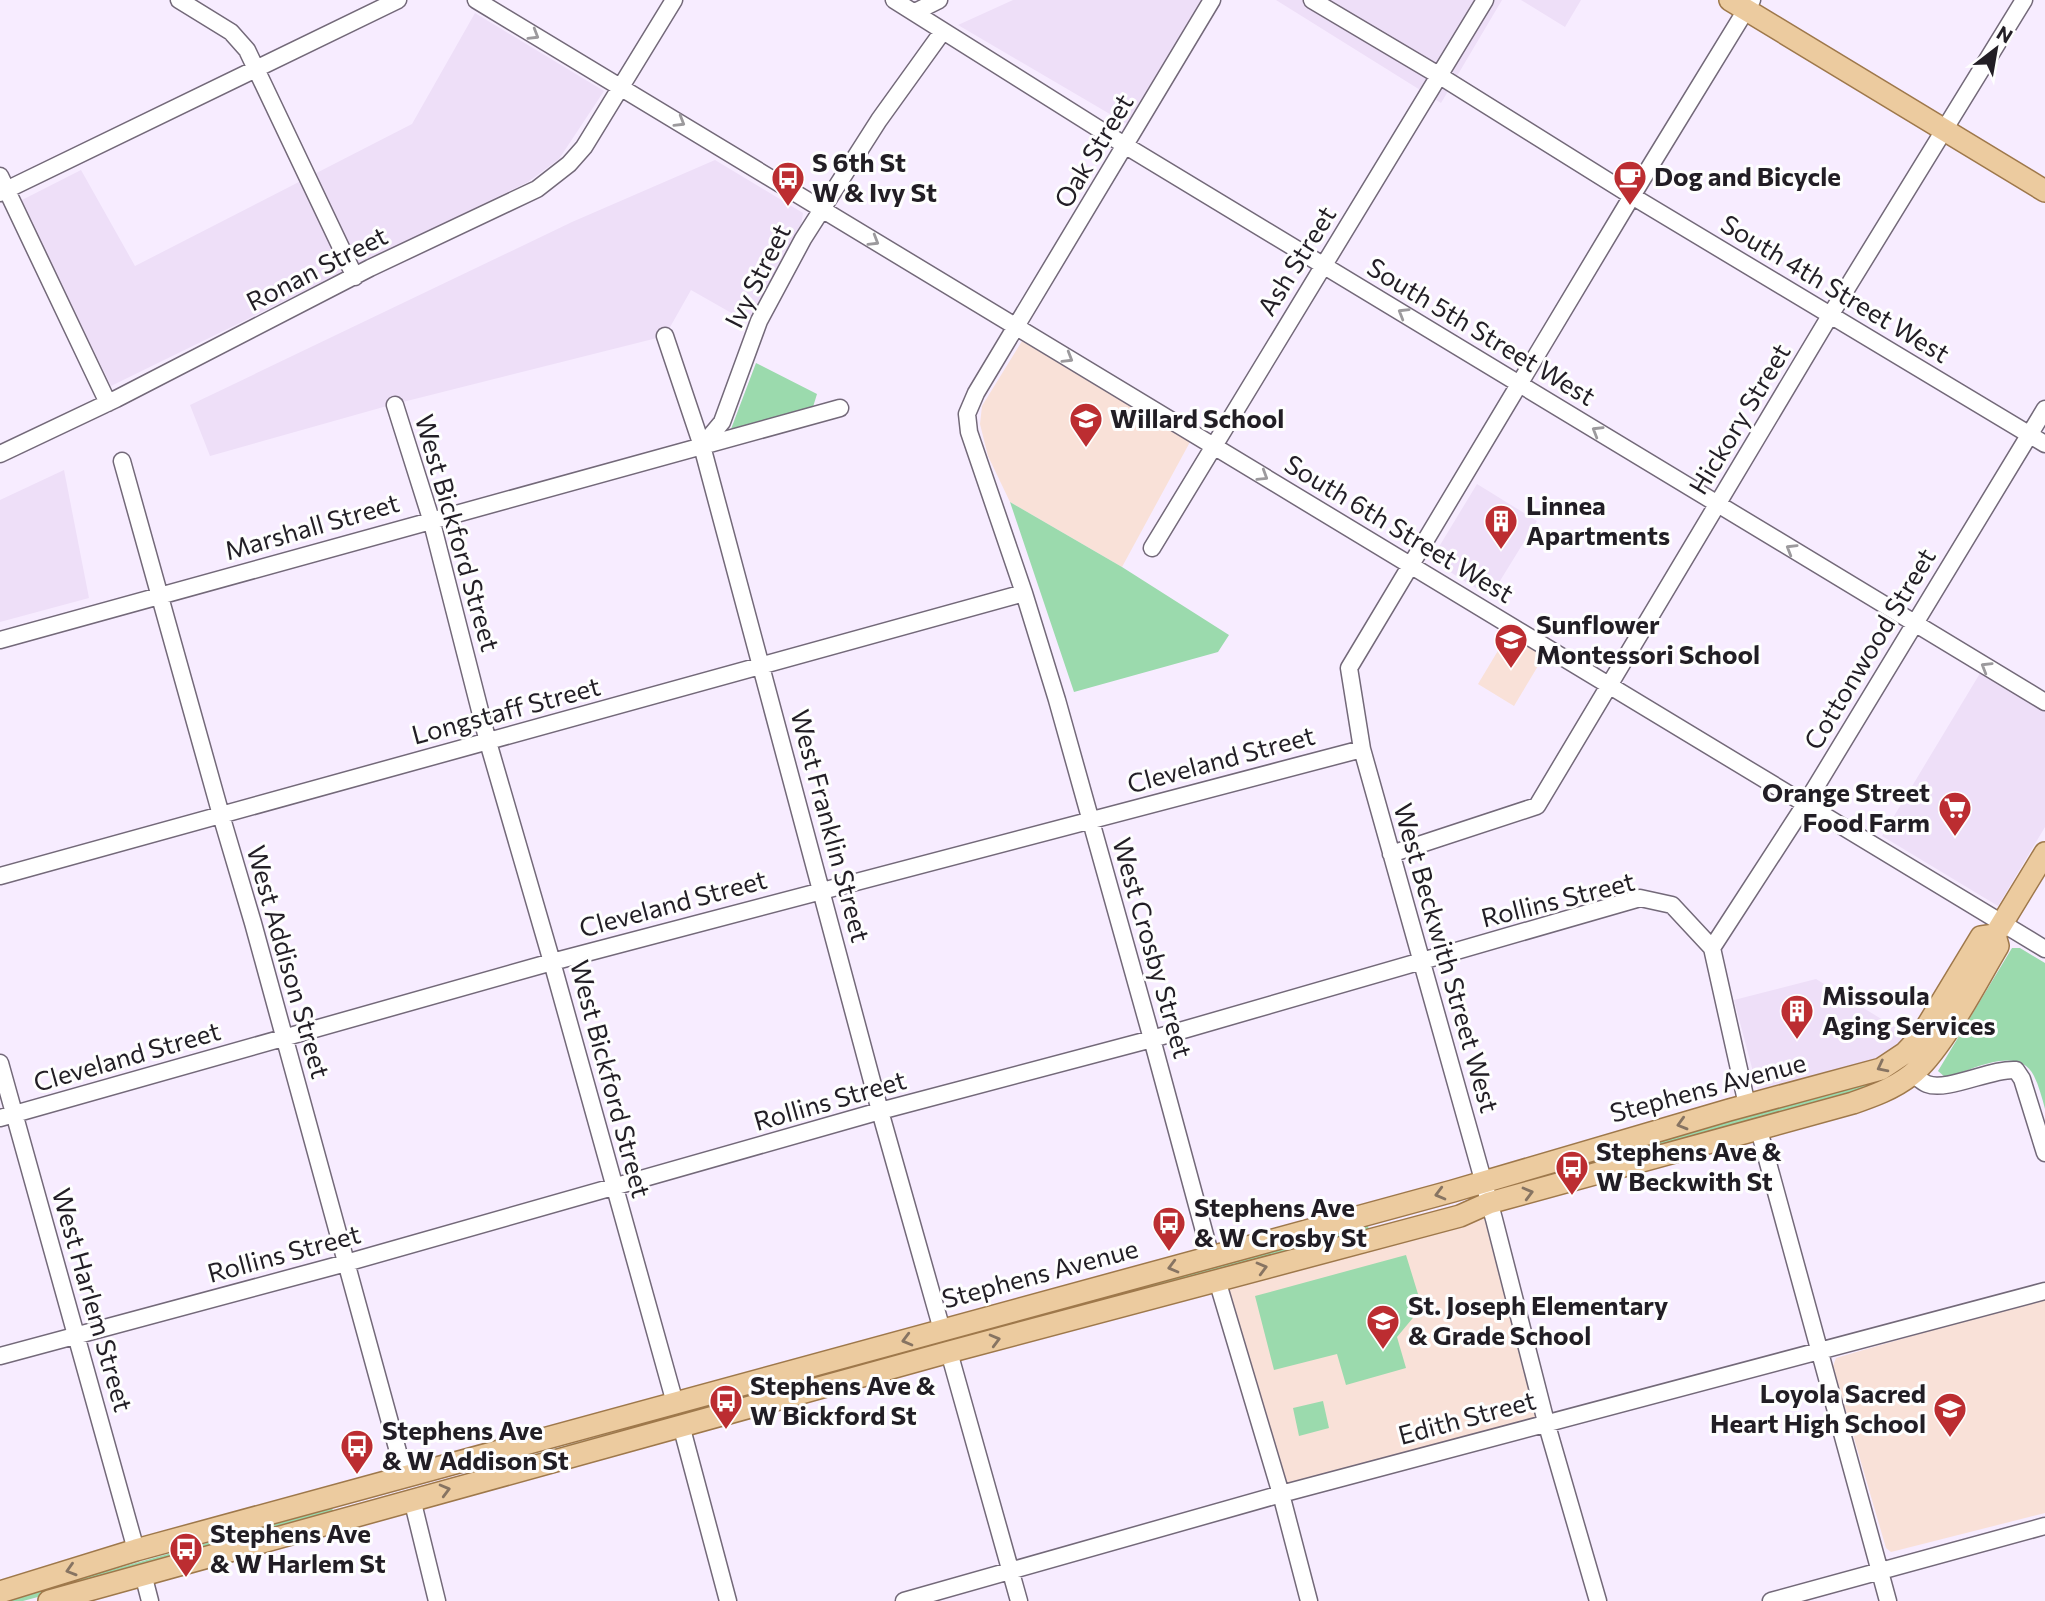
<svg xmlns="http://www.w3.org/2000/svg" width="2045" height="1601" font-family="Commissioner,sans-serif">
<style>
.built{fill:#eedff8}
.education{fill:#f9e1d8}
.green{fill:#9bdaad}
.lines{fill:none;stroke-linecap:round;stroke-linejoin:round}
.minor-casing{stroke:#736979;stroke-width:19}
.major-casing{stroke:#9e784b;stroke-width:24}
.minor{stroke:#fff;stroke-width:16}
.major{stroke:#eccb9f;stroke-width:21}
.oneway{stroke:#9c9a9d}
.oneway2{stroke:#877462}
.labels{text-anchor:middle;stroke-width:6;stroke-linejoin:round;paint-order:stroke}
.street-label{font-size:26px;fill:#221e25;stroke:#fefefe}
.poi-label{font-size:26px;font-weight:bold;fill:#221e25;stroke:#fefefe;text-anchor:start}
</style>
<rect width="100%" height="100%" fill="#f7ecff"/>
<path class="built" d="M1013,0H1221L1132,127L958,25Z
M1276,0H1502L1441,103Z
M1521,0H1581L1565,27Z
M475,13L604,91L559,159L528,182L111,386L20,201L81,170L135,266L412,124Z
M715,160L803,213L801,226L749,323L691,290L665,336L387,406L210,456L190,405L572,222Z
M64,470L89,598L0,622V500Z
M1477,484L1537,521L1490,597L1431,560Z
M1982,670L2045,707V827L1998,906L1882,836Z
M1816,979L1914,1039L1888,1065L1761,1102L1734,1000Z"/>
<path class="education" d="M1022,341L1190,442L1122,567L1010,502L988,456L980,424L982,406Z
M1508,634L1544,656L1514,706L1478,684Z
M1489,1203L1546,1422L1281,1494L1217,1280Z
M2045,1297V1513L1891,1552L1886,1548L1833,1366L1836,1358Z"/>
<path class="green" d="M756,363L817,394L813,407L731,429Z
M1010,502L1122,567L1229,635L1218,652L1074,692Z
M2012,948H2020L2045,963V1109C2042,1098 2039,1086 2034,1076C2019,1045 1974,1069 1951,1076L1945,1077L1938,1071Z
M1878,1079L1874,1087L1608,1162L1605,1153Z
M1367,1224L1369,1229L1355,1236L1020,1322L1195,1271Z
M1406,1255L1422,1307L1397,1337L1406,1368L1346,1385L1337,1354L1274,1370L1255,1296Z
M868,1362L869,1366L487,1477L485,1468Z
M1323,1401L1329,1428L1299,1436L1293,1408Z
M332,1508L334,1513L294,1528L23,1601H0Z"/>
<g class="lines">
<defs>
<path id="minor" d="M179,0L231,32L247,50L355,277
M476,0L2045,949
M894,0L1126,146L2045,702
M1312,0L1440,76L1632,196L2045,444
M915,12L939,0
M0,176L108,403
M0,193L398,0
M665,336L702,446L880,1111L942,1330
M395,405L431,519L488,742L552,962L675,1403
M702,446L722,422L759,321L803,239L879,120L943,31
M0,454L116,399L370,268L537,189L569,164L584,147L674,0
M122,461L221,815L253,923L405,1477
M1152,548L1485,0
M0,640L840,408
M1391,854L1537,806L1831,314L2024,0
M0,876L1024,593
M1712,948L1806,803L2045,409
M0,1063L136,1550
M1913,1074C1917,1077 1922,1082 1927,1084C1947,1092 1992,1068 2016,1070L2022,1079L2045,1153
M0,1118L552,962L1362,749
M1759,1130L1888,1601
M1211,1257L1152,1039L1057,700L1024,593L969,432L967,414L976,393L1212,0
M1217,1280L1281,1494L1309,1601
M949,1352L1019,1601
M0,1356L346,1263L880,1111L1152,1039L1640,898L1672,905L1712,948L1747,1105
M681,1425L728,1601
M412,1499L437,1601
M143,1574L150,1601
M904,1601L1281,1494L2045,1291
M1598,1601L1546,1422L1494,1219L1362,749L1349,668L1632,196L1752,0
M1771,1601L2045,1526"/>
<path id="major" d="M1730,0L2045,191
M1995,935L2045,853
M0,1592L136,1550L1453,1191L1729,1110L1881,1069L1905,1053L1921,1036L1981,937L1995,935
M49,1601L949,1352L1460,1216L1489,1203L1853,1103C1873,1096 1893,1089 1911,1075C1941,1052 1977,981 1998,946L1995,935"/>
</defs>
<use href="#minor" class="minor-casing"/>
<use href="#major" class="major-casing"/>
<use href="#minor" class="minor"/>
<use href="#major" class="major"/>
</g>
<defs><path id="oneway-chevron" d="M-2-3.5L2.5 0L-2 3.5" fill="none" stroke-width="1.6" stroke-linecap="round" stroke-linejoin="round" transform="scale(1.75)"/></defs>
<g class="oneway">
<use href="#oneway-chevron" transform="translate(534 35) rotate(31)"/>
<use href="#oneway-chevron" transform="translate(680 122) rotate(31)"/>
<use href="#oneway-chevron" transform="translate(874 241) rotate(31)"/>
<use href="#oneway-chevron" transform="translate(1403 313) rotate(-149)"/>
<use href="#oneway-chevron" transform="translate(1068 358) rotate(31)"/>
<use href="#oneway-chevron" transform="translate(1597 431) rotate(-149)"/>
<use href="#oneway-chevron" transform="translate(1263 476) rotate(32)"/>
<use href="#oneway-chevron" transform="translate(1791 549) rotate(-149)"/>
<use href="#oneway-chevron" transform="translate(1986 667) rotate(-149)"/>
</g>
<g class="oneway2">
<use href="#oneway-chevron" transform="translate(1882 1067) rotate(153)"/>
<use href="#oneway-chevron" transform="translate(1682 1124) rotate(164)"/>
<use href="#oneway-chevron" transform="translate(1528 1193) rotate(-15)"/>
<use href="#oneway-chevron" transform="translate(1440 1194) rotate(165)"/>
<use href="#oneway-chevron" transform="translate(1173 1267) rotate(165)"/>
<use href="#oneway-chevron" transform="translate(1262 1268) rotate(-15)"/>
<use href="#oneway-chevron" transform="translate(907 1340) rotate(165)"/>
<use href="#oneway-chevron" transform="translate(995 1340) rotate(-15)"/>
<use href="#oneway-chevron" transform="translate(445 1490) rotate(-15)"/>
<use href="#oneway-chevron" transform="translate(71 1570) rotate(163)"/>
</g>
<defs>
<symbol id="cafe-pin" viewBox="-11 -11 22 30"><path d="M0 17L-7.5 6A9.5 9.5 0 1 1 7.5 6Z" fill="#bc2d31" stroke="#fefefe"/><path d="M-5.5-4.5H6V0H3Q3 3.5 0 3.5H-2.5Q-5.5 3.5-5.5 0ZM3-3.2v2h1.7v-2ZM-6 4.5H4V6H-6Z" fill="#fff"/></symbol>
<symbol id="bus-pin" viewBox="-11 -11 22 30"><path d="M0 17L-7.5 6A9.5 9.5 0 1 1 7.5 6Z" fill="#bc2d31" stroke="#fefefe"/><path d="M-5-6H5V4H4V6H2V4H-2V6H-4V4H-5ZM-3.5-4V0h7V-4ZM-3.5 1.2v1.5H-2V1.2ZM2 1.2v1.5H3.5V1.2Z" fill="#fff"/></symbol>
<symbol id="school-pin" viewBox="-11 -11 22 30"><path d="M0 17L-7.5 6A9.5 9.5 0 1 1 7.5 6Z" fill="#bc2d31" stroke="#fefefe"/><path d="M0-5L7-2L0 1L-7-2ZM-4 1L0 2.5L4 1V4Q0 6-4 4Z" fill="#fff"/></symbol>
<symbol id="building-pin" viewBox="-11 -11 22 30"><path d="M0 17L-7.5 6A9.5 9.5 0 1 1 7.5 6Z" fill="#bc2d31" stroke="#fefefe"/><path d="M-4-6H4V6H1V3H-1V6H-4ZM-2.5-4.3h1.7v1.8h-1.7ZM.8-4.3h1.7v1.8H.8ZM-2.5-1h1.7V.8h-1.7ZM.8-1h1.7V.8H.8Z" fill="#fff"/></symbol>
<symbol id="supermarket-pin" viewBox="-11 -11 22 30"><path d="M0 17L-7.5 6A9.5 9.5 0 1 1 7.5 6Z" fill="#bc2d31" stroke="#fefefe"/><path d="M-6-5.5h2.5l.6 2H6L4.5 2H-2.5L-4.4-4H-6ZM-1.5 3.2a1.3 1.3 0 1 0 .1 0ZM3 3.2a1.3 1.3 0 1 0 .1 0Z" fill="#fff"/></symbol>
</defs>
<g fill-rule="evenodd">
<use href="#cafe-pin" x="1611" y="158" width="38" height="52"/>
<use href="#bus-pin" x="769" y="159" width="38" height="52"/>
<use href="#school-pin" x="1067" y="400" width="38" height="52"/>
<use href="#building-pin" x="1482" y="502" width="38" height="52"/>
<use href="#school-pin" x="1492" y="621" width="38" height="52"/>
<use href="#supermarket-pin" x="1936" y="789" width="38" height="52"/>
<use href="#building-pin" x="1778" y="992" width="38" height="52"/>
<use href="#bus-pin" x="1553" y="1148" width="38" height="52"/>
<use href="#bus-pin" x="1150" y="1204" width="38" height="52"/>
<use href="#school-pin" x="1364" y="1302" width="38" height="52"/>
<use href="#bus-pin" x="707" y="1382" width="38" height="52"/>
<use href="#school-pin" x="1931" y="1390" width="38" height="52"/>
<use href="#bus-pin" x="338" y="1427" width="38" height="52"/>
<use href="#bus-pin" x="167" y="1530" width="38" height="52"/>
</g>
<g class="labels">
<g class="street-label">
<text transform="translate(1094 151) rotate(-59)" y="9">Oak Street</text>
<text transform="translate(1297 261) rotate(-58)" y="9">Ash Street</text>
<text transform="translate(317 269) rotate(-27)" y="9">Ronan Street</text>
<text transform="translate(758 276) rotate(-63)" y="9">Ivy Street</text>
<text transform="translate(1835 289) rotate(31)" y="9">South 4th Street West</text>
<text transform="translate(1481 332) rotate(31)" y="9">South 5th Street West</text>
<text transform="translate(1740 419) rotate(-59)" y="9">Hickory Street</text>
<text transform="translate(312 527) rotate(-16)" y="9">Marshall Street</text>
<text transform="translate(1399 529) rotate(31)" y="9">South 6th Street West</text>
<text transform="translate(457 533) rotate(74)" y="9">West Bickford Street</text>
<text transform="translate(1870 649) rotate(-59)" y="9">Cottonwood Street</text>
<text transform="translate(506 711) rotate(-15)" y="9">Longstaff Street</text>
<text transform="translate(1221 760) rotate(-15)" y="9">Cleveland Street</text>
<text transform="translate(830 826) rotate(75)" y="9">West Franklin Street</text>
<text transform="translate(1558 900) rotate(-14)" y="9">Rollins Street</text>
<text transform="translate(673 904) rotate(-15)" y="9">Cleveland Street</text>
<text transform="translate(1152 948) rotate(74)" y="9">West Crosby Street</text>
<text transform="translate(1446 958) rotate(74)" y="9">West Beckwith Street West</text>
<text transform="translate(288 962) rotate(74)" y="9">West Addison Street</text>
<text transform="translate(127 1057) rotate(-16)" y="9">Cleveland Street</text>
<text transform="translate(610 1079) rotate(75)" y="9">West Bickford Street</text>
<text transform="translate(1708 1088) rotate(-15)" y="9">Stephens Avenue</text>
<text transform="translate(830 1101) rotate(-16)" y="9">Rollins Street</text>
<text transform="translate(284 1254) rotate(-15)" y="9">Rollins Street</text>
<text transform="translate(1040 1274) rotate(-15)" y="9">Stephens Avenue</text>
<text transform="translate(92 1300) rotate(74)" y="9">West Harlem Street</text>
<text transform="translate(1467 1418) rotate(-15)" y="9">Edith Street</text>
</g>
<g class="poi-label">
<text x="812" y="172">S 6th St<tspan x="812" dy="30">W &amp; Ivy St</tspan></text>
<text x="1654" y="186">Dog and Bicycle</text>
<text x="1110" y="428">Willard School</text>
<text x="1526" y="515">Linnea<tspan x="1526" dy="30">Apartments</tspan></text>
<text x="1536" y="634">Sunflower<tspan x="1536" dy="30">Montessori School</tspan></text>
<text x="1930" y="802" text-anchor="end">Orange Street<tspan x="1930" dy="30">Food Farm</tspan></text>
<text x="1822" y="1005">Missoula<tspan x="1822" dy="30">Aging Services</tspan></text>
<text x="1596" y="1161">Stephens Ave &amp;<tspan x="1596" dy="30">W Beckwith St</tspan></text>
<text x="1194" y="1217">Stephens Ave<tspan x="1194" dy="30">&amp; W Crosby St</tspan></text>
<text x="1408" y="1315">St. Joseph Elementary<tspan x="1408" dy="30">&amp; Grade School</tspan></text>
<text x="750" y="1395">Stephens Ave &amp;<tspan x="750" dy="30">W Bickford St</tspan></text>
<text x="1926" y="1403" text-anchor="end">Loyola Sacred<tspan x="1926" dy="30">Heart High School</tspan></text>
<text x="382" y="1440">Stephens Ave<tspan x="382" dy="30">&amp; W Addison St</tspan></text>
<text x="210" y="1543">Stephens Ave<tspan x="210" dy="30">&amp; W Harlem St</tspan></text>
</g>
</g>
<g transform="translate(1996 49) rotate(31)" stroke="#fefefe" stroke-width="5" paint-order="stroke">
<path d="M0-5L12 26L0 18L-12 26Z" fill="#221e25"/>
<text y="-10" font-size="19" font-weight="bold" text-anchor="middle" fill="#221e25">N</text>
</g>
</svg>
